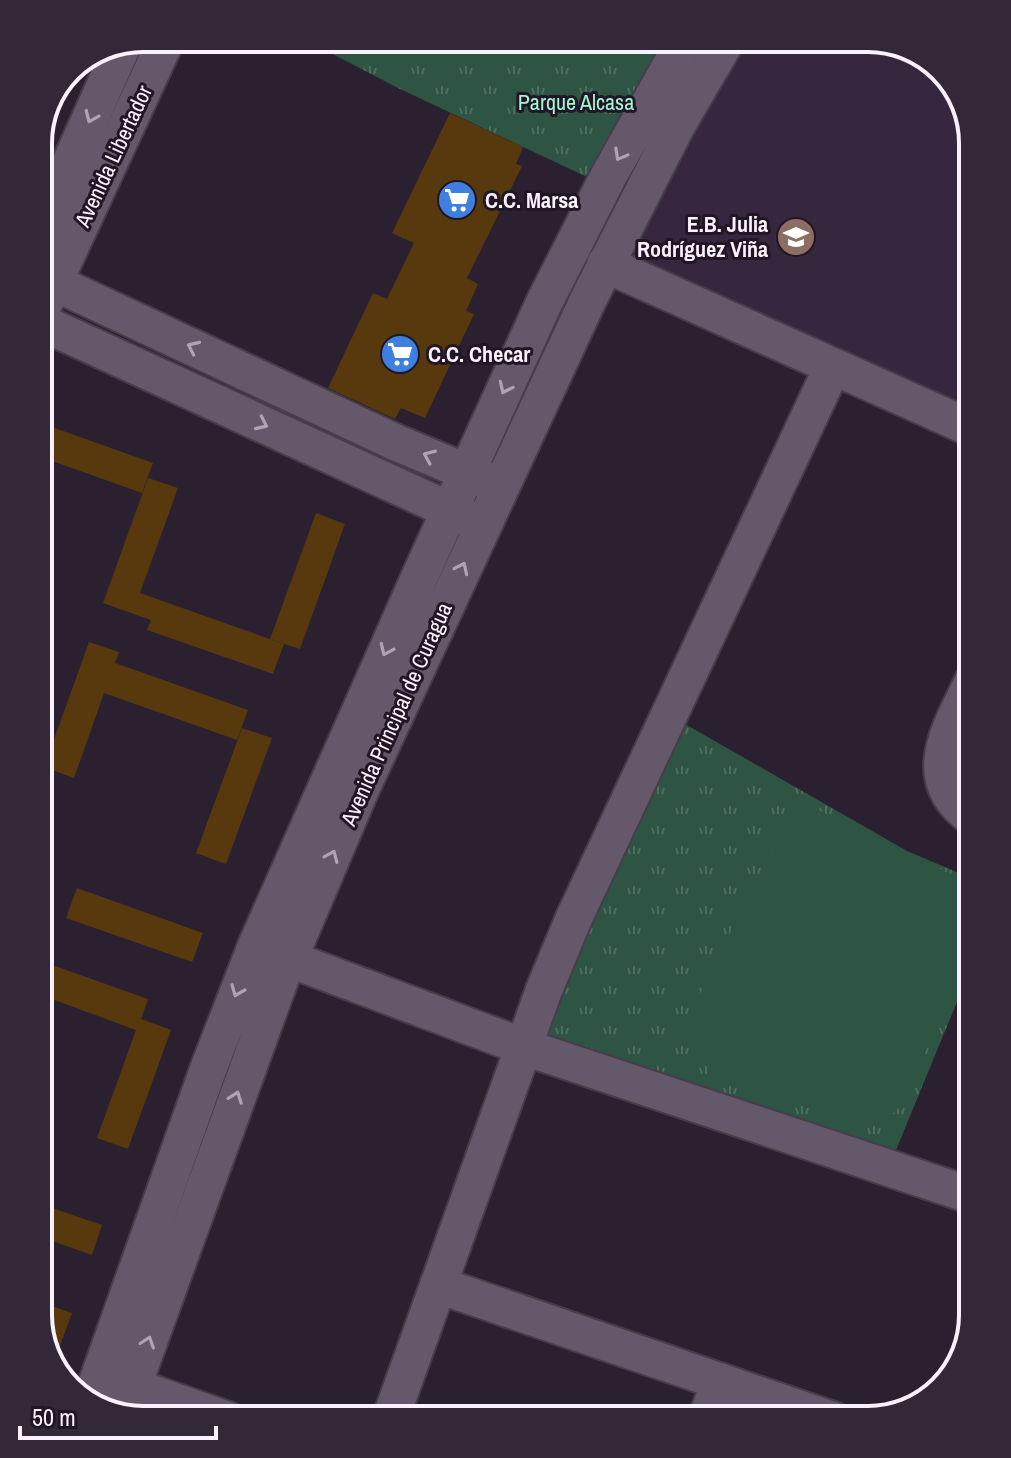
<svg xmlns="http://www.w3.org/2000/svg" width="1011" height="1458" font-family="'Archivo Narrow',sans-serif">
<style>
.built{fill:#37273e}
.park{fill:url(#park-tufts)}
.pitch{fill:#2e5544}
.building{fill:#57390d}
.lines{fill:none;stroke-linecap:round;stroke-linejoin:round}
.minor-casing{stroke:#463c4a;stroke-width:40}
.minor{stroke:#65586b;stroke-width:36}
.oneway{stroke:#afa4b4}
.labels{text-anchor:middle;stroke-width:6;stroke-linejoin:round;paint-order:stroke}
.park-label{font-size:22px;fill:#a0f7d0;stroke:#221626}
.street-label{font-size:22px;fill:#f9f1fc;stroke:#221626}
.poi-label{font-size:22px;font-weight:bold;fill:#f9f1fc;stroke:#221626;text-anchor:start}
.rim{fill:none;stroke:#f9f1fc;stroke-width:4}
</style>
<defs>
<pattern id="park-tufts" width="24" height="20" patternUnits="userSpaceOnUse" patternTransform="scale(2)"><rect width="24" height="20" fill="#2e5544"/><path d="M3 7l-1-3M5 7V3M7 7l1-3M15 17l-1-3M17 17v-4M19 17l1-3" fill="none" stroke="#4d6e60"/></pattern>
</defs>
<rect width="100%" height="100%" fill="#2b2030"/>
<path class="built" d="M728,38H875L926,55L959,91L973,143V429L605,264Z"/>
<path class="park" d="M302,38H686L604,185L398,88Z
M671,716L907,851L973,879V963L889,1167L524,1047Z"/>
<path class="pitch" d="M806,804L973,885V945L901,1105C888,1121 880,1125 860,1123L709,1075L691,1013L789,813Z"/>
<path class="building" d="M450,113L523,147L516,164L522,166L467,278L478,284L466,311L474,314L425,418L401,408L395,419L328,388L373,293L387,299L414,243L392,233Z
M38,422L153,463L142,493L38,456Z
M148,478L178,488L140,593L284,644L273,674L147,630L151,620L103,603Z
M316,513L345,524L300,649L270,639Z
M89,642L119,652L115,663L248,710L237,740L104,693L74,778L44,767Z
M242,728L272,738L226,864L196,853Z
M77,888L203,933L192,962L66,918Z
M38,960L148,999L141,1019L171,1030L128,1149L97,1138L136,1030L38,994Z
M38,1203L102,1225L92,1255L38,1236Z
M38,1301L72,1313L52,1368L38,1315Z"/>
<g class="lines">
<defs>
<path id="minor" d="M38,235L123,45
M605,264L973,429
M38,275L397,443L488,481
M44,304L167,38
M38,321L469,519
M973,818C917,779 950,729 973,681
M268,951L524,1047L973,1196
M438,1285L833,1420
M132,1386L228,1420
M89,1405L209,1067L256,946L419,578L544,303L608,177L686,38
M122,1416L280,980L361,789L588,300L676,127L728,38
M390,1420L544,990L574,918L833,366
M706,1420L720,1381"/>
</defs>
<use href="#minor" class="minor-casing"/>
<use href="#minor" class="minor"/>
</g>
<defs><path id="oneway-chevron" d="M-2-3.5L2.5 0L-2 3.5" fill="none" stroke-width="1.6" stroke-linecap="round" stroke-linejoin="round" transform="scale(2)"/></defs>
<g class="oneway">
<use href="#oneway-chevron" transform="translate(91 117) rotate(114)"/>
<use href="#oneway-chevron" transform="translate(620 155) rotate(119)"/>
<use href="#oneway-chevron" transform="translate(193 347) rotate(-155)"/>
<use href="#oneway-chevron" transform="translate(505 388) rotate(115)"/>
<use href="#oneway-chevron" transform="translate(262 424) rotate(25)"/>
<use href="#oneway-chevron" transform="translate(429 456) rotate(-157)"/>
<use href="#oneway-chevron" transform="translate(462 568) rotate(-65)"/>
<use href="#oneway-chevron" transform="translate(386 650) rotate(114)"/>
<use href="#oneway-chevron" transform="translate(332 856) rotate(-67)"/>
<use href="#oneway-chevron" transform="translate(237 991) rotate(112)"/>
<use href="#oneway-chevron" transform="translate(236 1097) rotate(-70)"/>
<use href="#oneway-chevron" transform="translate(148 1342) rotate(-71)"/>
</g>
<defs>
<symbol id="supermarket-disc" viewBox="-11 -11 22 22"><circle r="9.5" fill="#3f7fe0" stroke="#221626"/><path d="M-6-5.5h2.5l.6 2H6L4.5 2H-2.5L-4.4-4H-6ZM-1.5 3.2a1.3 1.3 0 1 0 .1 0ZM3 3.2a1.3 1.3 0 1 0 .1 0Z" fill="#fff"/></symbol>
<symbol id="school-disc" viewBox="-11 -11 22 22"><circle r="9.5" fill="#8d6e63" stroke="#221626"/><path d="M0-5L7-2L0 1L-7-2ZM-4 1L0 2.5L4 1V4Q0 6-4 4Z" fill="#fff"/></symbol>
</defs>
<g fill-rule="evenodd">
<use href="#supermarket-disc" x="435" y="178" width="44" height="44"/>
<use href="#school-disc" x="774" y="215" width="44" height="44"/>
<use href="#supermarket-disc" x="378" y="332" width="44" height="44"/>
</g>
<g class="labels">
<g class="park-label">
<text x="576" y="110">Parque Alcasa</text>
</g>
<g class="street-label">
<text transform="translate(113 156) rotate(-65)" y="8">Avenida Libertador</text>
<text transform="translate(396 714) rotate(-66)" y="8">Avenida Principal de Curagua</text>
</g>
<g class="poi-label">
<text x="485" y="208">C.C. Marsa</text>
<text x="768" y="232" text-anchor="end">E.B. Julia<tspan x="768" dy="25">Rodríguez Viña</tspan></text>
<text x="428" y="362">C.C. Checar</text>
</g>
</g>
<path d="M0 0H1011V1458H0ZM143 52H868A91 91 0 0 1 959 143V1315A91 91 0 0 1 868 1406H143A91 91 0 0 1 52 1315V143A91 91 0 0 1 143 52Z" fill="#332837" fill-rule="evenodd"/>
<path class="rim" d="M143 52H868A91 91 0 0 1 959 143V1315A91 91 0 0 1 868 1406H143A91 91 0 0 1 52 1315V143A91 91 0 0 1 143 52Z"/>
<path d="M20 1426v12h196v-12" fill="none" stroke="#f9f1fc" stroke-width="4"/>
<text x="32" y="1426" font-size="24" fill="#f9f1fc" stroke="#221626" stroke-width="6" paint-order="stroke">50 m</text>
</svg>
